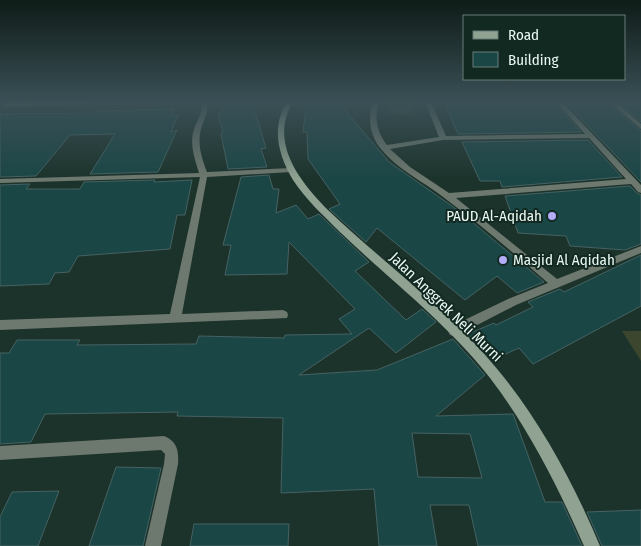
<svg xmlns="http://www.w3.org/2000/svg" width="641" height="546" font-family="'Fira Sans Condensed',sans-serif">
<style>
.green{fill:#3c452d}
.building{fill:#1b4646;stroke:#466262;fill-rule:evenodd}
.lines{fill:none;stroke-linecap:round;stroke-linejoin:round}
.street{fill:#6d786e;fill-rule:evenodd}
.secondary{fill:#90a292;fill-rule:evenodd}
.poi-dot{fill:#b3adf9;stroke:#122922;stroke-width:2}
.labels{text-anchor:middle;stroke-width:4;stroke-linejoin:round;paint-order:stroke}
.poi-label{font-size:15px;fill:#eaf8f3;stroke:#122922;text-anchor:end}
.street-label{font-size:15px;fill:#eaf8f3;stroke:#122922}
</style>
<rect width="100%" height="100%" fill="#1c332c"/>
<path class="green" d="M389,102H412L414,115L390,114Z
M622,331H641V361Z"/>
<path class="building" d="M228,102H252L266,148L261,149L267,167L228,169L221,134L223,131L218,116Z
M307,102H338L389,162L459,211L544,282L517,293L497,276L465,300L377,228L366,242L329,209L340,204L308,159L307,132H303Z
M444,102H554L581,132L458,134Z
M565,102L608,103L641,131V182Z
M620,103H641V122Z
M174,109L172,115H178L171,132L177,130L158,172L90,174L115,134L70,135L36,176L0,177V114L93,113L95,111Z
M588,140L622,177L502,187L500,181H480L462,142Z
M269,175L273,189H279L276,213L296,205L308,219L319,214L369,262L355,271L406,320L422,309L436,322L396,353L369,328L299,375L377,370L453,339L485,375L436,416L513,414L545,502H562L582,546H478L469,505H430L437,546H379L374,489L281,493L283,418L177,416L178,412L45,414L31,442L0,444V353H9L17,340H80L77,345L196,344L199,336L284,338L285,335L352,334L339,319L355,309L289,242L287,274L225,275L231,245H223L241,177ZM412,433L470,434L482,478L418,477Z
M155,180L154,182L192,180L185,215H177L170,249L78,256L69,272L55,273L49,284L0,286V185L30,184L26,189H80L84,182Z
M630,186L637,193L641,195V244L625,250L570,246L566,236L518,233L505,196Z
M641,255V306L533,364L519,348L492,360L468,334L494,323L496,325L533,307L528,302L560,289L564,292Z
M116,467L161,468L143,546H89Z
M59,491L38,546H0V517L12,492Z
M641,510V546H602L587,512Z
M194,524H289L288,546H190Z"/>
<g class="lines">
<path class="street" d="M35,102H96L93,104L4,107L1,105L4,103Z
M202,102H208C208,113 204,119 201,129C197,144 202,159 207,172L291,168L295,170L291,172L207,177L182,314L283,310L287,312L288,315L287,318L0,330V320L170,314L200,177L0,183V179L199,173C195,159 189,144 194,129C198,119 202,113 202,102Z
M373,102H379C374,117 377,133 387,145L439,137L425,102H431L446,136L585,134L556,102H562L641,185V193L638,192L631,184L456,198L557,279L641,246V253L516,305L458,335L454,336L450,335L448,331L450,327L508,299L548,283C515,254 482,226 447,200C426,183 398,170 381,149C370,136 367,118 373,102ZM589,138L626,179L449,193L410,167L390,149L443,140Z
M609,102H616L641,124V129Z
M164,436C177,441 179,451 178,464L161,546H145L164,464L165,454L161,450L0,460V446Z"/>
<path class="secondary" d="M287,102H293C268,143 301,183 329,211C385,264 449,310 498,370C541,422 574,484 600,546H584C558,487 529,429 490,378C447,323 391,281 341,233C324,216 306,200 293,180C278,155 271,127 287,102Z"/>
</g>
<linearGradient id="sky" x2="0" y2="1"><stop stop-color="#0f1c18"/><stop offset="0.57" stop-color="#3a5056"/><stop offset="1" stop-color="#3a5056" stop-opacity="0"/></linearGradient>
<rect width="641" height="179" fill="url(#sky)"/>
<g class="poi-dot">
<circle cx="552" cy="216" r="5"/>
<circle cx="503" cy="260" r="5"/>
</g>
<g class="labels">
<g class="poi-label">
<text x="542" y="221">PAUD Al-Aqidah</text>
<text x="513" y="265" text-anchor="start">Masjid Al Aqidah</text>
</g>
<g class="street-label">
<text transform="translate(446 307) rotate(44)" y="5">Jalan Anggrek Neli Murni</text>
</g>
</g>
<rect x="463" y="15" width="162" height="65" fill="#122922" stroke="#687c76"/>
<rect x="473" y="31" width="25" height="8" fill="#90a292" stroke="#687c76"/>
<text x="508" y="40" font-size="15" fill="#eaf8f3">Road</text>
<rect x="473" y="52" width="25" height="15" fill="#1b4646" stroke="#687c76"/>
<text x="508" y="65" font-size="15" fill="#eaf8f3">Building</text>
</svg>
